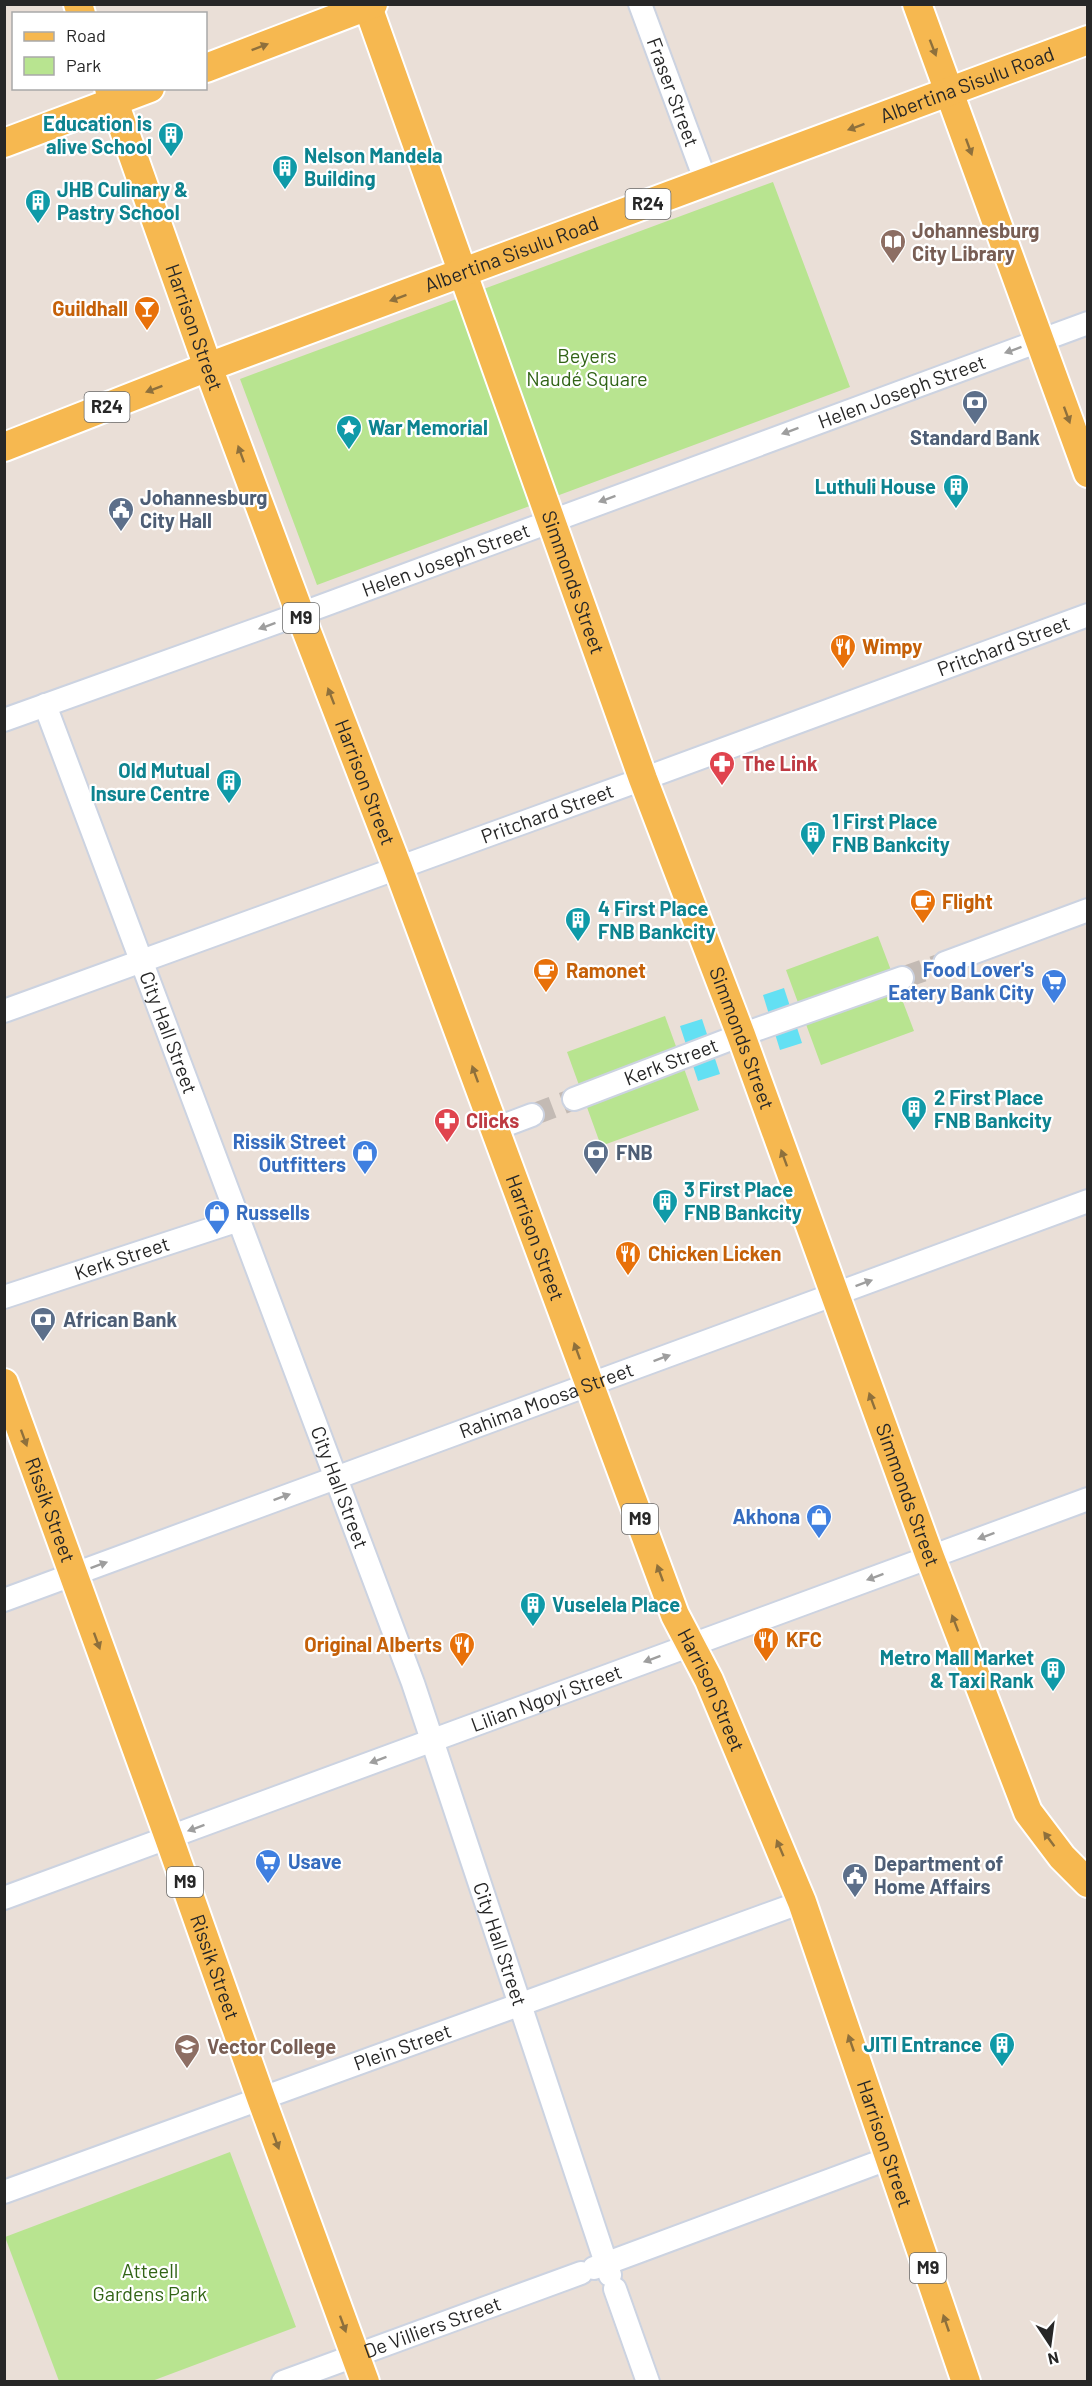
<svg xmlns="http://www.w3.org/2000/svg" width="1092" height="2386" font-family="Barlow,sans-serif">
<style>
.green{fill:#b8e490}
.water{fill:#63e0f3}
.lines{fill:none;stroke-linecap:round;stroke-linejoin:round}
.minor-tunnel{stroke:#c3bab4;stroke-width:22;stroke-dasharray:22 11;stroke-linecap:butt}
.minor-casing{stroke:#ccd3e1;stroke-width:26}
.major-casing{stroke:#fff;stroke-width:32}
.minor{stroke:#fff;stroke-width:22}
.major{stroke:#f6b850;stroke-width:28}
.oneway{fill:#8e703c}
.oneway2{fill:#9e9e9e}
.labels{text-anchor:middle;stroke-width:4.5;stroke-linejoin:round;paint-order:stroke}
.shield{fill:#fff;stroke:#686868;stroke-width:1.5}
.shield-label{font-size:18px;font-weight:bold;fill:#272727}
.street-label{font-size:20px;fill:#272727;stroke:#fff}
.culture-label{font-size:20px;font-weight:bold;fill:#0d838f;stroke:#fff;text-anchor:start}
.education-label{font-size:20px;font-weight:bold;fill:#785e54;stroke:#fff;text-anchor:start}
.food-label{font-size:20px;font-weight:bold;fill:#c56008;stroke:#fff;text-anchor:start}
.park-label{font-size:20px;fill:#316416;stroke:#fff}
.service-label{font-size:20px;font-weight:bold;fill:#4e5e75;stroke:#fff;text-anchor:start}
.health-label{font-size:20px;font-weight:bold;fill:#be3a42;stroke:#fff;text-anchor:start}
.shop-label{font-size:20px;font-weight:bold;fill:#366cbe;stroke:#fff;text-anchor:end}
</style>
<rect width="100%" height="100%" fill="#eadfd7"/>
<path class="green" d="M773,182L850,387L317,585L240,379Z
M878,936L914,1031L821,1065L786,970Z
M665,1016L699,1110L601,1146L567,1052Z
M230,2152L296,2327L152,2381H59L5,2237Z"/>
<path class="water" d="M784,988L802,1043L780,1050L763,995Z
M702,1019L720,1074L698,1081L680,1026Z"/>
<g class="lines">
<path class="minor-tunnel" d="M902,978L945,963
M532,1115L574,1099"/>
<defs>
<g id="minor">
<path id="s1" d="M640,4L706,182"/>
<path id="s2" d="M45,705L413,1683L610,2275"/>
<path id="s3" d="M4,720L300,614L1088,323"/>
<path d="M945,963L1088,910"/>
<path id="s4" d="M4,1011L643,779L1088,615"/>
<path id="s5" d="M574,1099L741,1035L902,978"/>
<path d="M495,1129L532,1115"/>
<path id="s6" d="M4,1297L239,1220"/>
<path id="s7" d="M4,1600L1088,1201"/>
<path id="s8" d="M4,1898L1088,1499"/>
<path id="s9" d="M4,2192C270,2094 537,2000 802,1902"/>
<path d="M594,2268L890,2158"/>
<path d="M615,2289L648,2382"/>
<path id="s10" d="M283,2382L581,2273"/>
</g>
<g id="major">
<path d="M78,4L81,14"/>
<path id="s11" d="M367,4L643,779L741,1035L930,1557L1028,1812L1062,1857L1088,1883"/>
<path d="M917,4L1088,473"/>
<path d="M206,68L373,4"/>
<path id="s12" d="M109,88L208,367L300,614L398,868L675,1615L709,1680L802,1902L966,2382"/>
<path d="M4,143L150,88"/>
<path id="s13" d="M4,447L208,367L1088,40"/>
<path id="s14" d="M4,1383L169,1838L261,2098L365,2382"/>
</g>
</defs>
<use href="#minor" class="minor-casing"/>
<use href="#major" class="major-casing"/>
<use href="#minor" class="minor"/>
<use href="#major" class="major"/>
</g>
<defs><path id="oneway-solid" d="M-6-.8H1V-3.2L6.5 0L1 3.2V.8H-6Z" transform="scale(1.5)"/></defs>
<g class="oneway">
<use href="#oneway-solid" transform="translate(260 47) rotate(-21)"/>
<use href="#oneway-solid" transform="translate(933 48) rotate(69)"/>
<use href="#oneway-solid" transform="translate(856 127) rotate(160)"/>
<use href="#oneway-solid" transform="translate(969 147) rotate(70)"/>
<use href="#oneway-solid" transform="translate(398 298) rotate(160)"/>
<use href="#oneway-solid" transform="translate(154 389) rotate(159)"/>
<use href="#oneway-solid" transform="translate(1067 415) rotate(70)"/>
<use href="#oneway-solid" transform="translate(241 454) rotate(-110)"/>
<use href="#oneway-solid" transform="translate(331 696) rotate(-111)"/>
<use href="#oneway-solid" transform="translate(475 1074) rotate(-110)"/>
<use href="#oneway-solid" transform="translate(784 1158) rotate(-110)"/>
<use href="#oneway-solid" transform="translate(577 1351) rotate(-110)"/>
<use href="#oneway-solid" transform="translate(872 1401) rotate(-110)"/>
<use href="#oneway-solid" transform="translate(24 1438) rotate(70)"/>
<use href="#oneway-solid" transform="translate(660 1573) rotate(-110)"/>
<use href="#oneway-solid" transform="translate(955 1623) rotate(-111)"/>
<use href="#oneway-solid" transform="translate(97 1641) rotate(70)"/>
<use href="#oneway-solid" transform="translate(1049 1839) rotate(-127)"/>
<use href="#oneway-solid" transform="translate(780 1848) rotate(-113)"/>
<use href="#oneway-solid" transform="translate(851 2043) rotate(-109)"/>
<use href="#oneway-solid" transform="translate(276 2141) rotate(70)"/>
<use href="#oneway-solid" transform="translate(946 2323) rotate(-109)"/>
<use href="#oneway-solid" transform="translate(343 2324) rotate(70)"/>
</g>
<g class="oneway2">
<use href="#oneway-solid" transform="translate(1013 350) rotate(160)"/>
<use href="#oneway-solid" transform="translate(790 431) rotate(160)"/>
<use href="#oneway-solid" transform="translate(607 499) rotate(160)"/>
<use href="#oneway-solid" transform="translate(267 626) rotate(160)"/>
<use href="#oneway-solid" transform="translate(864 1283) rotate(-20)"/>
<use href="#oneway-solid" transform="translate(662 1358) rotate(-20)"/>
<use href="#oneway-solid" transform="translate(282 1497) rotate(-20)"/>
<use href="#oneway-solid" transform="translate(986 1536) rotate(160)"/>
<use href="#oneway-solid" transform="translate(99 1565) rotate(-20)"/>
<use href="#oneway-solid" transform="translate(875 1577) rotate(160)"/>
<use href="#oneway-solid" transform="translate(652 1659) rotate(160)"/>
<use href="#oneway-solid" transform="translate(378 1760) rotate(160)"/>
<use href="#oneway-solid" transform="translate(196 1828) rotate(160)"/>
</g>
<defs>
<symbol id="building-pin" viewBox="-11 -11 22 30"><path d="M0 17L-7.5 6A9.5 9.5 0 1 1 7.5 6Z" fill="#0f9aa8" stroke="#fff"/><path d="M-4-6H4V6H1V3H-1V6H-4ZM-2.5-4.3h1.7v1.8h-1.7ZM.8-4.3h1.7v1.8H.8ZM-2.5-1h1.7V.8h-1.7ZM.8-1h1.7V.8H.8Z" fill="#fff"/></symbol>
<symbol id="library-pin" viewBox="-11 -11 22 30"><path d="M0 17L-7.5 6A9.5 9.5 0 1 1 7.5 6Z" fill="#8d6e63" stroke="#fff"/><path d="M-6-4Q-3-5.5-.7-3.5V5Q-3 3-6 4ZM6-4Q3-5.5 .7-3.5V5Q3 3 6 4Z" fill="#fff"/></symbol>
<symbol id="bar-pin" viewBox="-11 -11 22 30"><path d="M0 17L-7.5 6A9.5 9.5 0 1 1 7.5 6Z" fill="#e8710a" stroke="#fff"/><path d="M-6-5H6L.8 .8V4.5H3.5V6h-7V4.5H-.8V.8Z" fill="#fff"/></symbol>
<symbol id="bank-pin" viewBox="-11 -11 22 30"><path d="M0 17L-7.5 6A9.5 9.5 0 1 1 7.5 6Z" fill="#5c6f8a" stroke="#fff"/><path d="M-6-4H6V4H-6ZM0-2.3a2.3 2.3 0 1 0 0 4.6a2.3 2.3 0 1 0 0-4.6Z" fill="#fff"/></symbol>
<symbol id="sight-pin" viewBox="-11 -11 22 30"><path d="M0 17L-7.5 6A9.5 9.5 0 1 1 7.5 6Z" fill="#0f9aa8" stroke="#fff"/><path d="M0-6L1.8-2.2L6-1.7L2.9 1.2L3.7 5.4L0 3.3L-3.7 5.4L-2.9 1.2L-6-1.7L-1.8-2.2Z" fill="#fff"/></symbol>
<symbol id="civic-pin" viewBox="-11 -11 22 30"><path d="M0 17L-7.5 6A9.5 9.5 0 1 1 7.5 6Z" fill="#5c6f8a" stroke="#fff"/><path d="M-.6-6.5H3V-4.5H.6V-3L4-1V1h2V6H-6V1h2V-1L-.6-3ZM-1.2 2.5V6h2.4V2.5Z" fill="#fff"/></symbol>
<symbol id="restaurant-pin" viewBox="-11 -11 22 30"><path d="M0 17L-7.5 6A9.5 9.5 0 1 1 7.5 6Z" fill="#e8710a" stroke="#fff"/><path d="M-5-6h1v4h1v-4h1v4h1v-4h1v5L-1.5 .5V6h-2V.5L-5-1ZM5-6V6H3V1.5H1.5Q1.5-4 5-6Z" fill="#fff"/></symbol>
<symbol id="pharmacy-pin" viewBox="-11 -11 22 30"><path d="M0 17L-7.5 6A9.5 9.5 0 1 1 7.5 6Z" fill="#e0444e" stroke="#fff"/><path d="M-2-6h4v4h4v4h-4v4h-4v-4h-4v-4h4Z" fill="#fff"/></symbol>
<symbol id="cafe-pin" viewBox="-11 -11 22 30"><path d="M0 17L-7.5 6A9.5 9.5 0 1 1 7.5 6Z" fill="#e8710a" stroke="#fff"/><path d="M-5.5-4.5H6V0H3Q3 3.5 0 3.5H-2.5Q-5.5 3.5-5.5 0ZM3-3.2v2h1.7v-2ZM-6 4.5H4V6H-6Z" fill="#fff"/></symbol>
<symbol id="supermarket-pin" viewBox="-11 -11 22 30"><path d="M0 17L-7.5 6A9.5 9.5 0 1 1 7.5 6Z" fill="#3f7fe0" stroke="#fff"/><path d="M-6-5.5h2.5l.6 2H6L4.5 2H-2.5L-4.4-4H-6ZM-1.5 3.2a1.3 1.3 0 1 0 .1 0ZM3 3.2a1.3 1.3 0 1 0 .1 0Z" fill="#fff"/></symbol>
<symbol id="shop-pin" viewBox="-11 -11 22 30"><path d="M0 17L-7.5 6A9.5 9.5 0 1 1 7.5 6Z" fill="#3f7fe0" stroke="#fff"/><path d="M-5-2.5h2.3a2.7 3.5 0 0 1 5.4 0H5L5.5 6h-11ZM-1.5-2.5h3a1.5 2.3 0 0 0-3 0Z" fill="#fff"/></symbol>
<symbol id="school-pin" viewBox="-11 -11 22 30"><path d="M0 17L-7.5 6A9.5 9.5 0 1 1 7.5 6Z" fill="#8d6e63" stroke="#fff"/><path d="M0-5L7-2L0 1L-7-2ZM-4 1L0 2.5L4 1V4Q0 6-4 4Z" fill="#fff"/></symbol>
</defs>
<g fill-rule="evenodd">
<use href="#building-pin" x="156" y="120" width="30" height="40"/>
<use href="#building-pin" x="270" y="153" width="30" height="40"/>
<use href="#building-pin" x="23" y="187" width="30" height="40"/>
<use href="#library-pin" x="878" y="227" width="30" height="40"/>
<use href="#bar-pin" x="132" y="294" width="30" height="40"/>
<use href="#bank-pin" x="960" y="388" width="30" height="40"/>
<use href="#sight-pin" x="334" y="413" width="30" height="40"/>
<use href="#building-pin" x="941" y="472" width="30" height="40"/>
<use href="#civic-pin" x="106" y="495" width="30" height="40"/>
<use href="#restaurant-pin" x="828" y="632" width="30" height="40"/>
<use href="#pharmacy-pin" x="707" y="749" width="30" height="40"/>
<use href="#building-pin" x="214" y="767" width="30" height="40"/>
<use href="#building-pin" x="798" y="819" width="30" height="40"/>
<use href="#cafe-pin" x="908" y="887" width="30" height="40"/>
<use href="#building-pin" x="563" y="905" width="30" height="40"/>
<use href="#cafe-pin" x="531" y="956" width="30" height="40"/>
<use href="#supermarket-pin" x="1039" y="967" width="30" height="40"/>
<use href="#building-pin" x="899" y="1094" width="30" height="40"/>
<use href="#pharmacy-pin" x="432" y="1106" width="30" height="40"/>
<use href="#shop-pin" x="350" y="1138" width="30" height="40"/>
<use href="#bank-pin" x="581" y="1138" width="30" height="40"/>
<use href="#building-pin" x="650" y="1187" width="30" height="40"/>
<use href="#shop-pin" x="202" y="1198" width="30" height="40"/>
<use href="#restaurant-pin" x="613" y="1239" width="30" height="40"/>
<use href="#bank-pin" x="28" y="1305" width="30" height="40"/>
<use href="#shop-pin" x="804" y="1502" width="30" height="40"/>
<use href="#building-pin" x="518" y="1590" width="30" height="40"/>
<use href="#restaurant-pin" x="751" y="1625" width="30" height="40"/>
<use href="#restaurant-pin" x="447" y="1630" width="30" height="40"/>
<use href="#building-pin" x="1038" y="1655" width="30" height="40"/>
<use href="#supermarket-pin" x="253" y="1847" width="30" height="40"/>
<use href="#civic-pin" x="840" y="1861" width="30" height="40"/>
<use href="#building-pin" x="987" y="2030" width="30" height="40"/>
<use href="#school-pin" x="172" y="2032" width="30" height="40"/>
</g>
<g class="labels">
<g class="shield">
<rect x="625.5" y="189" width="45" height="30" rx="4.5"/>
<rect x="84.5" y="392" width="45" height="30" rx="4.5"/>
<rect x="283" y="603" width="36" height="30" rx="4.5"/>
<rect x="622" y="1504" width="36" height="30" rx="4.5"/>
<rect x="167" y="1867" width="36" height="30" rx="4.5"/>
<rect x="910" y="2253" width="36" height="30" rx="4.5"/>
</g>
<g class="shield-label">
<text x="648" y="210">R24</text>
<text x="107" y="413">R24</text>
<text x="301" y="624">M9</text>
<text x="640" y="1525">M9</text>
<text x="185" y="1888">M9</text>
<text x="928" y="2274">M9</text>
</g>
<g class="street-label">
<text dy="7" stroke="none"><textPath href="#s13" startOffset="1029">Albertina Sisulu Road</textPath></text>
<text dy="7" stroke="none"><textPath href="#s1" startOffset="94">Fraser Street</textPath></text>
<text dy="7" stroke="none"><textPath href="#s13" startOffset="543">Albertina Sisulu Road</textPath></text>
<text dy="7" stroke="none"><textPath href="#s12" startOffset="254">Harrison Street</textPath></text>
<text dy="7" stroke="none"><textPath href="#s3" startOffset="956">Helen Joseph Street</textPath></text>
<text dy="7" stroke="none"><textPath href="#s3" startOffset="470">Helen Joseph Street</textPath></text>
<text dy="7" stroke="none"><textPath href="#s11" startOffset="614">Simmonds Street</textPath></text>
<text dy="7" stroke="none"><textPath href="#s4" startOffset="1064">Pritchard Street</textPath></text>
<text dy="7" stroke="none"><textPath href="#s12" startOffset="740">Harrison Street</textPath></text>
<text dy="7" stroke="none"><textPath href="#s4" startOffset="578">Pritchard Street</textPath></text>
<text dy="7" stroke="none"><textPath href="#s2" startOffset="350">City Hall Street</textPath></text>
<text dy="7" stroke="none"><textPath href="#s11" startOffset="1100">Simmonds Street</textPath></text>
<text dy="7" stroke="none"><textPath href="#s5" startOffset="104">Kerk Street</textPath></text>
<text dy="7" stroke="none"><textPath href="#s12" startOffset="1226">Harrison Street</textPath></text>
<text dy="7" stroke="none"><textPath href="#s6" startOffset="124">Kerk Street</textPath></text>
<text dy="7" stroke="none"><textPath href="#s7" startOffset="578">Rahima Moosa Street</textPath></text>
<text dy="7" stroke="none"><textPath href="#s2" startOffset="836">City Hall Street</textPath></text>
<text dy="7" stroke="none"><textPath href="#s11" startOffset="1586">Simmonds Street</textPath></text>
<text dy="7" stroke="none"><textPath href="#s14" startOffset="135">Rissik Street</textPath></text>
<text dy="7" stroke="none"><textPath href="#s12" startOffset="1712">Harrison Street</textPath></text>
<text dy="7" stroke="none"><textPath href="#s8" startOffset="578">Lilian Ngoyi Street</textPath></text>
<text dy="7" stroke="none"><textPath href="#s2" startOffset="1320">City Hall Street</textPath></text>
<text dy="7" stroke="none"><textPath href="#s14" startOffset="621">Rissik Street</textPath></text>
<text dy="7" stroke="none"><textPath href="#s9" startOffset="424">Plein Street</textPath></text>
<text dy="7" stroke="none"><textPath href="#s12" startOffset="2198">Harrison Street</textPath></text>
<text dy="7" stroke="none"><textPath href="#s10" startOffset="159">De Villiers Street</textPath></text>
</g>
<g class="culture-label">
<text x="152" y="131" text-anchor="end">Education is<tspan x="152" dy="23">alive School</tspan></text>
<text x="304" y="163">Nelson Mandela<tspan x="304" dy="23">Building</tspan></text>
<text x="57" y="197">JHB Culinary &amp;<tspan x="57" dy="23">Pastry School</tspan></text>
<text x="368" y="435">War Memorial</text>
<text x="936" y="494" text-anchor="end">Luthuli House</text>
<text x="210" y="778" text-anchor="end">Old Mutual<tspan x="210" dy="23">Insure Centre</tspan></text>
<text x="832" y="829">1 First Place<tspan x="832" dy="23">FNB Bankcity</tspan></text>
<text x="598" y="916">4 First Place<tspan x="598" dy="23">FNB Bankcity</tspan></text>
<text x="934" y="1105">2 First Place<tspan x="934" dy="23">FNB Bankcity</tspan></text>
<text x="684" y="1197">3 First Place<tspan x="684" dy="23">FNB Bankcity</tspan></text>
<text x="552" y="1612">Vuselela Place</text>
<text x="1034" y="1665" text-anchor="end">Metro Mall Market<tspan x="1034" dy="23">&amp; Taxi Rank</tspan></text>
<text x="982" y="2052" text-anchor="end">JITI Entrance</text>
</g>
<g class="education-label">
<text x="912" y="238">Johannesburg<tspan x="912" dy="23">City Library</tspan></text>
<text x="207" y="2054">Vector College</text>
</g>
<g class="food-label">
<text x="128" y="316" text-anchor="end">Guildhall</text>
<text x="862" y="654">Wimpy</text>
<text x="942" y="909">Flight</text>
<text x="566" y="978">Ramonet</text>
<text x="648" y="1261">Chicken Licken</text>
<text x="786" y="1647">KFC</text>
<text x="442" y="1652" text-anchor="end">Original Alberts</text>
</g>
<g class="park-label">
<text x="587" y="363">Beyers<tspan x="587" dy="23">Naudé Square</tspan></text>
<text x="150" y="2278">Atteell<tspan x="150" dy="23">Gardens Park</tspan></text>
</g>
<g class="service-label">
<text x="975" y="445" text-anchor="middle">Standard Bank</text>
<text x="140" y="505">Johannesburg<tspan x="140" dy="23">City Hall</tspan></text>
<text x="616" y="1160">FNB</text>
<text x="63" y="1327">African Bank</text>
<text x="874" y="1871">Department of<tspan x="874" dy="23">Home Affairs</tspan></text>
</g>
<g class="health-label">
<text x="742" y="771">The Link</text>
<text x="466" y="1128">Clicks</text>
</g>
<g class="shop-label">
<text x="1034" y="977">Food Lover's<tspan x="1034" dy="23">Eatery Bank City</tspan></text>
<text x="346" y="1149">Rissik Street<tspan x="346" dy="23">Outfitters</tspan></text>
<text x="236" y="1220" text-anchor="start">Russells</text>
<text x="800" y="1524">Akhona</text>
<text x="288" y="1869" text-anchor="start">Usave</text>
</g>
</g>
<rect width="1092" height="2386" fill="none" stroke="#272727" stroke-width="12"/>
<rect x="12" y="12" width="195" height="78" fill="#ffffff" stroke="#a9a9a9" stroke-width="1.5"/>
<rect x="24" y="32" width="30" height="9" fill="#f6b850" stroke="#a9a9a9" stroke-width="1.5"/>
<text x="66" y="42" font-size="18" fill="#272727">Road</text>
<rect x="24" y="57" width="30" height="18" fill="#b8e490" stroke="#a9a9a9" stroke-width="1.5"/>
<text x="66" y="72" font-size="18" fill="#272727">Park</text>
<g transform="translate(1050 2344) rotate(167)" stroke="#ffffff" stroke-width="4.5" paint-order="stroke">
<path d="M0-4.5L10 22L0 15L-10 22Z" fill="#272727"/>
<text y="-9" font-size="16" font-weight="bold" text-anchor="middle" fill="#272727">N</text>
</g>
</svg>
